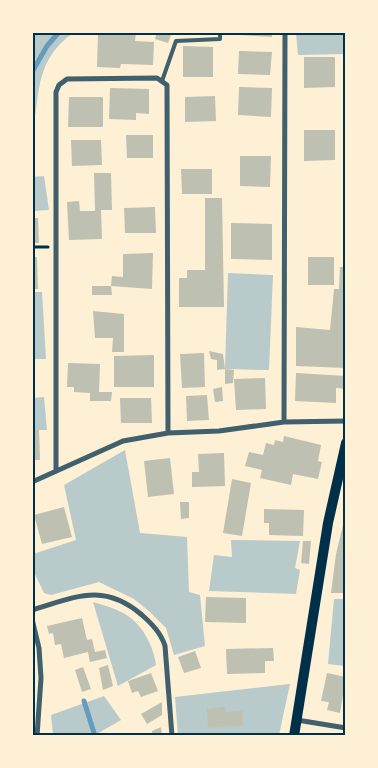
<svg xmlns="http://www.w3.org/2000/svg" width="378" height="768" font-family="'Space Grotesk',sans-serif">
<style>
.green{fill:#b9caca}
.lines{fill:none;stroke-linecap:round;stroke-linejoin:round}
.stream{stroke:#669bbc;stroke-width:5}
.building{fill:#bec0b2}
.path{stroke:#003049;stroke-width:3}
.service{stroke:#3f606c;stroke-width:4}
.minor{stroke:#3f606c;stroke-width:5}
.secondary{stroke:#003049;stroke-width:10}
.neatline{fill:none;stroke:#003049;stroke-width:2}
</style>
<rect width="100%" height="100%" fill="#fdf0d5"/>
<path class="green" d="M32,33H73C36,60 40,89 33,131Z
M296,33H345V54L298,55Z
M44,176L49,210L33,211V177Z
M228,273L273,275L269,370L225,369Z
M33,292H42L46,359H33Z
M44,397L47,430H33V398Z
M125,450L140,533L187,537L189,592L200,595L205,646L174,655L166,628L150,612L134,599L99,582L51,595L44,593L33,570V554L76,540L64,485Z
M231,540L300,541L295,568L300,570L296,594L209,591L214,555L232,557Z
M334,599H345V666L328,664Z
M93,602C103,605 114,608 123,613C142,623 153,645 156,665L118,686Z
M290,684L279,735H178L175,697Z
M104,696L121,720L95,735H53L51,715Z"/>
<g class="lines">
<path class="stream" d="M32,72L47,46L59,32
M84,701L95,736"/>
</g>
<path class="building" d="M136,32L135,41L154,42L153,65L121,64L120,68L97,67L98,33Z
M157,32H172L168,43L155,39Z
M239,32H272V37L239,35Z
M183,46L213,47V77H183Z
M239,51L272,52L270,75L238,74Z
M304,57H335V87L304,88Z
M343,83H346V113H343Z
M239,87L272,88L271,117L238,115Z
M110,88L149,89V114L136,113V120L109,119Z
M215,96L216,121L185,122V97Z
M69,97H103V127H68Z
M304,130H335V160L304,161Z
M126,135H153V158H127Z
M71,140H101L102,165L72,166Z
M240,156H271L270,187L240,186Z
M181,169H212V194H182Z
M94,173H111L112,210H101L102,239L69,240L67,202L79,201L80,211H95Z
M205,198H222L224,307H179V278H187V270H205Z
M155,207L156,233H125L124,208Z
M32,218H38L39,243H32Z
M231,223L272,224V260L231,259Z
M153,253L152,289L111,286L112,295H92V286H111L112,276L123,277V254Z
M32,257H37L38,289H32Z
M308,257H334V285H308Z
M340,267H346V368L296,366V327L330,330L334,289H339Z
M93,311L124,314V352H112L113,338H95Z
M209,351L223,354L225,369L217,370V360L211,359Z
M204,353L205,387L182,388L180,354Z
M154,355V387H114V356Z
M68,363L100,364L99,392H112L111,401H90V393L74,392V387H67Z
M225,369L234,370L233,383L225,384Z
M296,373L346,376V389L336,388V403L295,401Z
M265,378L266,409L236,410L234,379Z
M222,387L223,401L215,402L213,389Z
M207,395L209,420L187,421L186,396Z
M120,398H151L152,423H121Z
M32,430H39L40,460H32Z
M284,436L321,445L318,461L322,462L318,479L293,474L291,485L260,478L262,470L245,466L249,452L263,455L266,443L274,445L275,440L283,442Z
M224,453L225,486L192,487V472H199L198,454Z
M170,458L174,494L148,497L144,461Z
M232,479L251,483L242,536L223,533Z
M180,502H189V518L181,519Z
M64,507L72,537L42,544L34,515Z
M264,509L304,510L303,536L269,535V523H264Z
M344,521L346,522V593H331L336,554Z
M303,541H311L309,564L301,563Z
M206,597L246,598V623L205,622Z
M82,618L87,640L92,639L95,652L105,650L107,658L90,662L88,652L64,658L61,644L55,645L53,633L49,634L47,626Z
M273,648L274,661H265V673L227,674L226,649Z
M195,651L201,668L184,673L178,657Z
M108,665L113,686L103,690L99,668Z
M83,667L91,689L82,692L75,670Z
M151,673L158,691L141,697L138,691L132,693L128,681Z
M327,673L346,677L340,713L327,710L329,702L321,701Z
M162,702V715L147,724L141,714Z
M225,707V712L242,711L243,725L208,728L207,709Z
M161,727L162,736H152V731Z"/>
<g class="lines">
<path class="path" d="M32,247H48"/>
<path class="service" d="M162,81L176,41L220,39V32"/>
<path class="minor" d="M284,422L285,32
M56,470V92L59,85L67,79L157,78L167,85L168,433
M32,482L123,441L168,433L219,431L284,422L346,421
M32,610C76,597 103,582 142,615C152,624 161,633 165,646L172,736
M32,619L39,648L41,678L37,736
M297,720L346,728"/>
<path class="secondary" d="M294,736L328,523L346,443"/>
</g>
<rect width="378" height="768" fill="none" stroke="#fdf0d5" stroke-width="68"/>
<rect x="34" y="34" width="310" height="700" class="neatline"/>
</svg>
